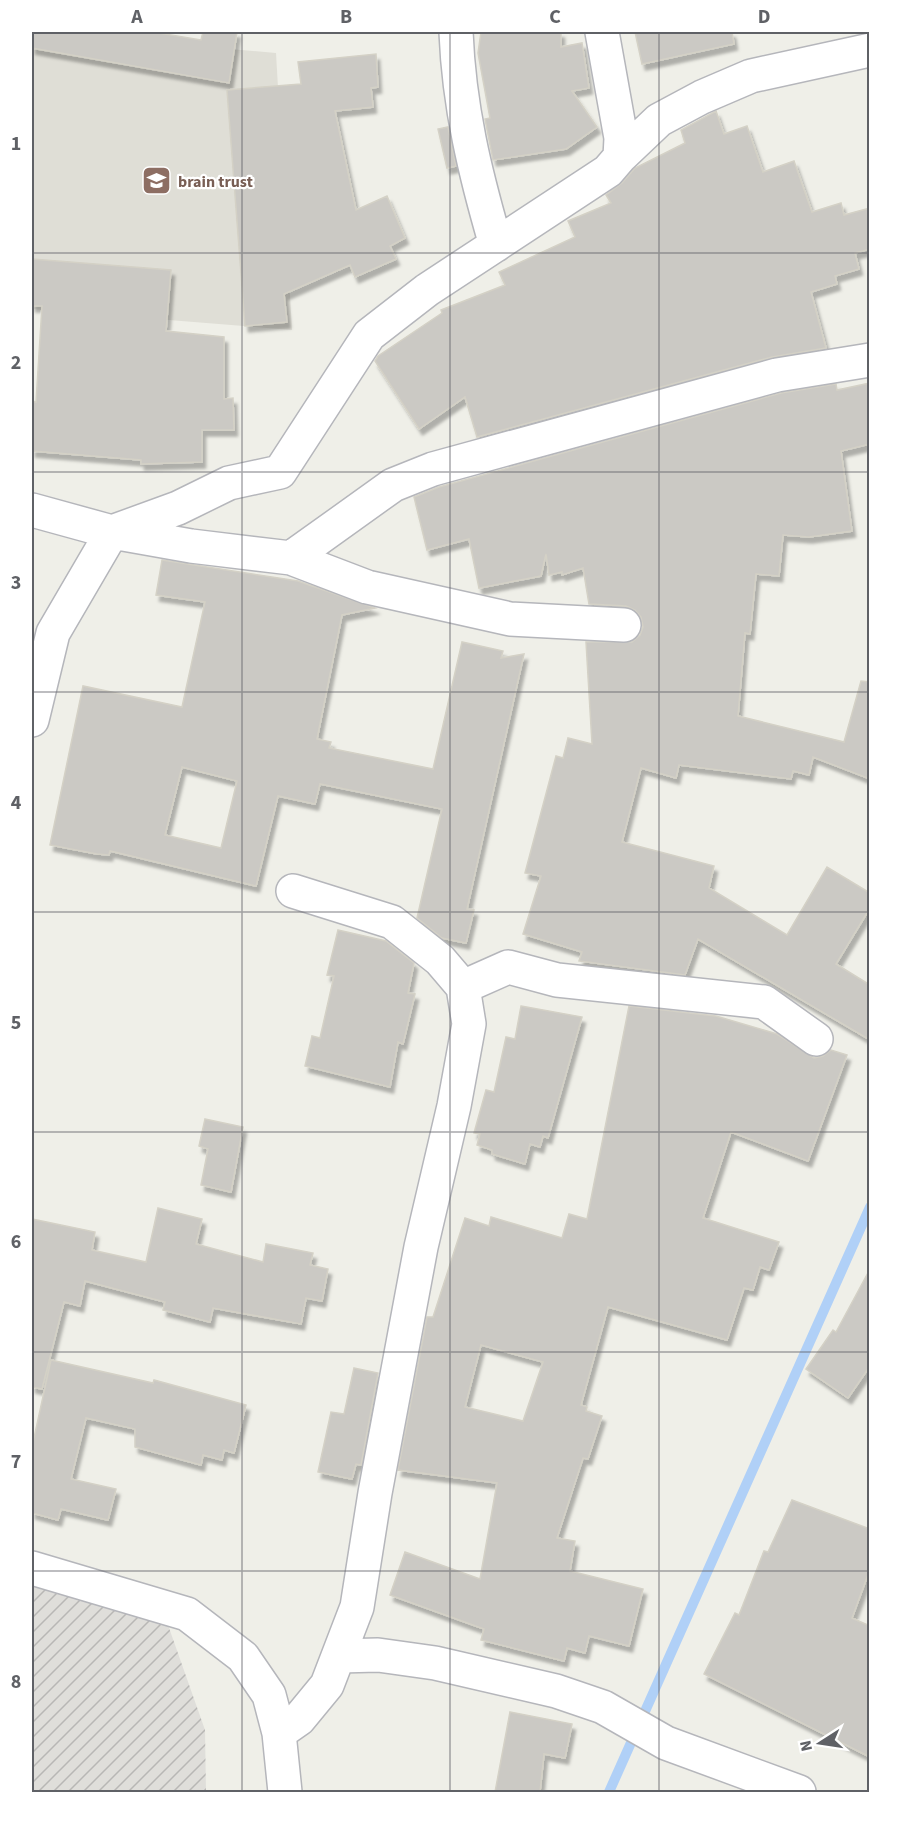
<svg xmlns="http://www.w3.org/2000/svg" width="901" height="1824" font-family="'Source Sans 3',sans-serif">
<style>
.industrial{fill:url(#industrial-furrows)}
.education{fill:#dfded6}
.lines{fill:none;stroke-linecap:round;stroke-linejoin:round}
.stream{stroke:#b0d0f7;stroke-width:10}
.building{fill:#cbc9c4;stroke:#d4d1c6;stroke-width:1.5;fill-rule:evenodd;filter:url(#shadow)}
.minor-casing{stroke:#b5b6bb;stroke-width:36}
.minor{stroke:#fff;stroke-width:33}
.grid{fill:none;stroke:#5f6166;stroke-width:1.5;stroke-opacity:0.55}
.labels{text-anchor:middle;stroke-width:4.5;stroke-linejoin:round;paint-order:stroke}
.education-label{font-size:16px;font-weight:bold;fill:#785e54;stroke:#fff;text-anchor:start}
.neatline{fill:none;stroke:#5f6166;stroke-width:2}
.grid-label{font-size:20px;text-anchor:middle;font-weight:bold;fill:#5f6166}
</style>
<defs>
<pattern id="industrial-furrows" width="10" height="10" patternUnits="userSpaceOnUse" patternTransform="scale(1.5)"><rect width="10" height="10" fill="#dfdeda"/><path d="M-1 1l2-2M0 10L10 0M9 11l2-2" fill="none" stroke="#b8b7b5"/></pattern>
<filter id="shadow"><feDropShadow dx="3.5" dy="6" stdDeviation="1.5" flood-color="#0004"/></filter>
</defs>
<rect width="100%" height="100%" fill="#efefe8"/>
<path class="industrial" d="M32,1581L168,1625L205,1730L206,1792H32Z"/>
<path class="education" d="M32,32L276,53L292,330L32,309Z"/>
<g class="lines">
<path class="stream" d="M609,1792L870,1207"/>
</g>
<path class="building" d="M32,32H153L201,40L203,32H237L229,83L32,48Z
M481,32H561V47L582,43L589,88L572,91L597,127L566,149L493,160L485,119L490,118L478,53Z
M635,32H732L734,44L642,64Z
M376,54L378,87L371,88L373,107L335,111L356,210L387,196L405,238L390,246L396,259L355,277L350,265L284,294L287,322L245,326L227,90L301,84L298,62Z
M716,111L724,134L747,126L763,172L794,161L812,212L841,203L844,215L870,208V249L855,253L859,269L835,276L837,284L811,292L826,348L772,357L477,437L465,397L419,429L375,361L378,356L442,313L441,310L505,285L499,272L575,237L568,221L611,203L606,195L622,183L635,168L685,143L681,130Z
M448,127L456,166L447,168L438,129Z
M32,259L171,270L166,331L224,337V399L233,398L234,430H202V462L141,464V460L32,451V401L36,402L42,306H32Z
M870,383V444L841,451L852,531L809,537L783,535L779,576L756,574L750,634L745,633L738,716L844,742L861,681L870,682V779L813,757L809,775L793,771L791,779L679,765L676,778L641,768L622,842L714,866L709,888L787,935L827,867L870,893V908L836,964L870,985V1040L698,939L685,975L579,961L582,952L523,934L541,876L525,873L556,756L563,758L568,738L592,744L586,642H632L640,635L643,627L641,617L635,610L626,606L589,604L583,568L562,575V572L549,575L546,554L541,576L479,588L469,539L427,550L414,497L439,487L781,393L836,384L837,390Z
M162,560L298,581L375,608L342,615L317,739L331,742L329,748L433,769L462,642L503,651L501,658L524,654L467,909L474,910L466,943L442,938L417,918L442,809L320,784L315,804L278,796L256,886L110,851L109,855L97,854L50,845L83,686L182,707L205,602L156,595ZM182,767L237,781L221,848L165,835Z
M338,930L386,941L414,963L408,993L415,994L403,1044L398,1042L390,1087L305,1066L312,1036L320,1038L334,976L327,975Z
M521,1006L582,1017L548,1138L543,1136L540,1147L530,1144L525,1164L492,1154V1150L477,1145L480,1134L474,1133L486,1090L494,1092L506,1037L515,1039Z
M629,1006L716,1016L777,1034L814,1058L823,1056L831,1050L847,1055L808,1161L731,1132L703,1218L779,1242L769,1270L760,1267L753,1290L744,1288L727,1340L608,1307L581,1405L587,1407L586,1411L602,1416L588,1459L583,1458L557,1538L575,1541L570,1571L643,1589L629,1646L589,1636L585,1653L567,1648L564,1661L481,1640L484,1629L390,1595L405,1552L480,1579L497,1483L398,1470L427,1317H433L465,1218L489,1226L491,1217L562,1238L569,1214L587,1219ZM481,1345L543,1362L523,1421L465,1407Z
M205,1119L243,1127L231,1192L201,1185L208,1149L199,1146Z
M158,1208L202,1219L196,1244L263,1262L266,1244L313,1253L310,1265L328,1269L322,1301L306,1298L301,1324L213,1308L210,1322L163,1310L165,1302L85,1281L80,1306L64,1302L42,1389L32,1387V1219L95,1232L92,1250L146,1262Z
M870,1269V1366L848,1398L806,1369L833,1330L836,1332Z
M51,1360L153,1383L154,1380L246,1405L234,1453L224,1450L222,1460L203,1455L201,1465L135,1447V1429L86,1418L71,1479L116,1489L108,1520L61,1509L58,1520L32,1513V1447Z
M354,1368L378,1373L361,1465L356,1464L352,1479L318,1472L331,1412L344,1414Z
M792,1500L870,1529V1569L852,1618L870,1626V1757L704,1674L735,1613L739,1615L764,1551L768,1552Z
M510,1712L572,1724L565,1758L544,1754L540,1792H495Z"/>
<g class="lines">
<defs>
<path id="minor" d="M456,32C459,107 475,173 496,245
M620,157L659,120L702,97L751,76L870,50
M32,510L112,532L191,546L291,558L367,587L510,619L624,625
M291,558L393,485L433,469L777,375L870,360
M32,720L53,633L112,532L178,508L229,483L280,472L369,335L427,290L608,171L620,157L621,138L602,32
M463,987L508,967L557,980L764,1002L816,1039
M32,1568L187,1614L243,1657L269,1695L279,1733L285,1792
M339,1656L378,1655L435,1663L556,1691L603,1707L666,1743L799,1792
M279,1733L299,1719L327,1685L357,1607L375,1493L421,1247L454,1106L469,1024L463,987L440,960L392,922L293,891"/>
</defs>
<use href="#minor" class="minor-casing"/>
<use href="#minor" class="minor"/>
</g>
<path class="grid" d="M242,32V1792M450,32V1792M659,32V1792M32,253H870M32,472H870M32,692H870M32,912H870M32,1132H870M32,1352H870M32,1571H870"/>
<defs>
<symbol id="school-square" viewBox="-11 -11 22 22"><rect x="-9" y="-9" width="18" height="18" rx="4" fill="#8d6e63" stroke="#fff"/><path d="M0-5L7-2L0 1L-7-2ZM-4 1L0 2.5L4 1V4Q0 6-4 4Z" fill="#fff"/></symbol>
</defs>
<g fill-rule="evenodd">
<use href="#school-square" x="140" y="164" width="33" height="33"/>
</g>
<g class="labels">
<g class="education-label">
<text x="178" y="187">brain trust</text>
</g>
</g>
<rect width="901" height="1824" fill="none" stroke="#ffffff" stroke-width="66"/>
<g transform="translate(820 1743) rotate(258)" stroke="#ffffff" stroke-width="4.5" paint-order="stroke">
<path d="M0-4.5L10 22L0 15L-10 22Z" fill="#5f6166"/>
<text y="-9" font-size="16" font-weight="bold" text-anchor="middle" fill="#5f6166">N</text>
</g>
<rect x="33" y="33" width="835" height="1758" class="neatline"/>
<g class="grid-label">
<text x="137" y="23">A</text>
<text x="346" y="23">B</text>
<text x="555" y="23">C</text>
<text x="764" y="23">D</text>
<text x="16" y="150">1</text>
<text x="16" y="369">2</text>
<text x="16" y="589">3</text>
<text x="16" y="809">4</text>
<text x="16" y="1029">5</text>
<text x="16" y="1248">6</text>
<text x="16" y="1468">7</text>
<text x="16" y="1688">8</text>
</g>
</svg>
